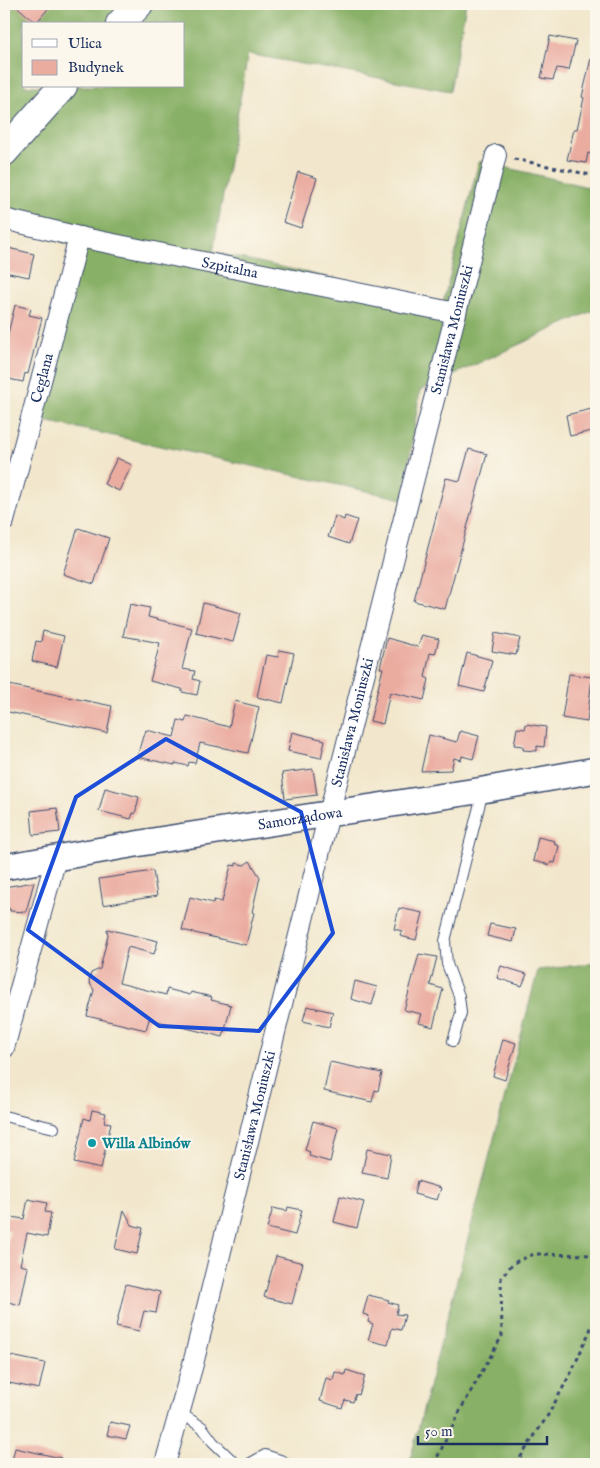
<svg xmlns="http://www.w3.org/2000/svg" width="600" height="1468" font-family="'IM FELL English',serif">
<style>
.forest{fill:#88b066;stroke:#527062;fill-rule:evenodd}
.building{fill:#ebaca0}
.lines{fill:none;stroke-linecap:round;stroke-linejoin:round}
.service-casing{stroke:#3b4b6e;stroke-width:12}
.minor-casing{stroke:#3b4b6e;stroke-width:22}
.tertiary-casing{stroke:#3b4b6e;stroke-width:28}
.secondary-casing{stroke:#3b4b6e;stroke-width:30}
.path{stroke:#3b4b6e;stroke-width:3;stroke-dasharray:4 4;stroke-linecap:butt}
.service{stroke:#fff;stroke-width:10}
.minor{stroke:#fff;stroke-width:20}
.tertiary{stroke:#fff;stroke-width:25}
.secondary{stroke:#fff;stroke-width:28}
.marked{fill:none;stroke:#1d4ed8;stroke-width:4;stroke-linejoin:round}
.culture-dot{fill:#0f9aa8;stroke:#fbf7ec;stroke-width:2}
.labels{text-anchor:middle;stroke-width:4;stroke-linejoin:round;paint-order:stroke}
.street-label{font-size:15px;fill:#1b2f5e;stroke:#fbf7ec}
.culture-label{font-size:15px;font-weight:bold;fill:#0d838f;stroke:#fbf7ec;text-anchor:start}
</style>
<rect width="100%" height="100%" fill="#fbf7ec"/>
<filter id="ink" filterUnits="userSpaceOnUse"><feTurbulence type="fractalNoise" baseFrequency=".02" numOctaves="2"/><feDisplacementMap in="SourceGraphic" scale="10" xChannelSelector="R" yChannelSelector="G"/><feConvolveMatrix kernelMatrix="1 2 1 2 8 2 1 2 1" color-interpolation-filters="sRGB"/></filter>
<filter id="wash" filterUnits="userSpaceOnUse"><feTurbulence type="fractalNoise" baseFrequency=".0096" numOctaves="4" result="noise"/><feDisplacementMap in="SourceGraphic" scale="20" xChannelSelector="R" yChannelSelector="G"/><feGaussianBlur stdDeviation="1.12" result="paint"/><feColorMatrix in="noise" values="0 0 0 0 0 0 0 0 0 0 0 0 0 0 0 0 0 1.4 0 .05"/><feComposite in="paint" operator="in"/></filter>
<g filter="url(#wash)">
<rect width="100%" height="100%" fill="#f2e7cc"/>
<path class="forest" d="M4,4H466L450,91L248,54L213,252L443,303L479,161L596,189V309L420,390L403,499L36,419L81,248L4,223ZM24,24H184V86H24Z
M596,963V1464H409L538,970Z"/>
<g id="blocks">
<path class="building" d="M14,4H52L36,23Z
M550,36L576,41L569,70L557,68L553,80L541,78Z
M591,58L596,59V155L588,153L586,163L567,160L574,129H577L584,98L582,97Z
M298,172L317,178L301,228L283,222Z
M8,248L34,254L29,277L4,272V250L7,251Z
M15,305L31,309L29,315L42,318L28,374L25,373L23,382L4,378V350Z
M596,408V430L570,436L566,415Z
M469,449L487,454L445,609L414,601L446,478L460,481Z
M117,458L132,465L119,491L104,484Z
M335,516L344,520L345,516L357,520L349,544L328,537Z
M78,528L109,538L94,584L63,574Z
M203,603L241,613L233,642L196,633Z
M130,604L150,608L148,617L192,628L182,669L195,671L193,679L200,681L197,695L182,692V689L150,681L160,643L123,636Z
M43,631L64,636L57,667L32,661L36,641L41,642Z
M495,633L520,638L516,655L492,651Z
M422,635L439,639L435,654L430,653L425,677L429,679L424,700L390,692L383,724L370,721L383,668H380L387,638L418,647Z
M279,650L294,653L283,703L257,697L266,655L278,657Z
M467,653L492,660L484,692L459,686Z
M569,674L592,677L587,722L562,718Z
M4,684L112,706L107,733L4,711Z
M235,701L259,707L248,753L200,743L195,763L189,762L188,766L175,763V765L137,757L143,736L144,737L146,730L174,737L178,720L185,722L187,716L229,727Z
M526,724L546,727L544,747L537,746V751L523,750V746L514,745L517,728L525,729Z
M460,731L479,736L473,759L462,756L461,760L454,758L451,770L421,771L429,735L457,742Z
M292,732L325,740L321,758L288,751Z
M313,769L317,795L285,799L282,773Z
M105,788L139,797L135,814L133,813L131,819L99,811Z
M57,808L60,832L33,835L31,811Z
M538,837L555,841L554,844L559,846L555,863L551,862L550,865L533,861Z
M250,861L260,877L252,912L254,913L246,945L182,930L190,897L213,903L214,900L222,902L231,865L236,866V863L244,865Z
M153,871L157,896L103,905L99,879Z
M34,882L26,912L10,911V909L4,907V887Z
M399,908L423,913L416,940L400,936L402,931L394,929Z
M490,924L516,929L513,942L487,936Z
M107,929L158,941L154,954L128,947L119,983L166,995L167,989L190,995L191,992L212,997L211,1000L231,1005L223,1037L149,1019L146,1030L87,1016L94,990L89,982L91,973L100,969L108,935Z
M419,954L437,957L430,985L443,989L433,1027L419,1023L422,1014L404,1010Z
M501,966L527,974L522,986L497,978Z
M355,981L377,987L372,1005L351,999Z
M307,1006L333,1012L329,1027L303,1021Z
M503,1039L516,1043L505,1080L493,1076Z
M330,1062L382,1073L378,1091L375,1090L372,1102L324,1091Z
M92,1110L106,1113L104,1122L111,1123L101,1169L74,1163L84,1118L90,1120Z
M313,1121L338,1128L330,1162L309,1156L310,1152L305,1150Z
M367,1149L391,1154L387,1178L362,1173Z
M417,1181L441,1188L437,1200L414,1194Z
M340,1196L364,1202L357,1228L334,1222Z
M28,1199L47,1203L45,1212L51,1213L47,1237L27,1233L20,1265L28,1267L20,1305L4,1301V1249L6,1250L10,1230L4,1229V1216L24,1219Z
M288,1207L302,1210L295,1235L267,1228L273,1208L287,1211Z
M124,1210L132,1225L143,1228L137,1254L115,1249Z
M276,1256L303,1263L292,1304L264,1297Z
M126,1284L160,1292L156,1313L144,1311L139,1331L116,1326Z
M368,1295L389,1300L388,1302L398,1305L396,1314L405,1315L401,1330L392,1328L388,1345L368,1340L373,1324L368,1322L369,1316L363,1314Z
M6,1355L45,1363L39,1389L4,1382V1364Z
M346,1370L365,1376L359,1395L356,1394L353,1402L345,1400L342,1408L320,1401L326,1378L333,1380L335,1372L345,1375Z
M110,1422L130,1426L126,1439L107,1435Z
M15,1448L61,1458L60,1464H11Z"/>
</g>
</g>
<g filter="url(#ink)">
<use href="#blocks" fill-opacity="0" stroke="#3b4b6e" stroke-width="1"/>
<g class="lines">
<defs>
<path id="service" d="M453,1041L461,1013L459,996L447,964L445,941L483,791
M4,1116L54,1128
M180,1413L202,1427L213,1442L236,1464
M249,1464L265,1455L283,1461L285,1464"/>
<g id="minor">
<path id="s1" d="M4,219L79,237L456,313"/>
<path id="s2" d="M4,521L79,237"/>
<path d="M4,1048L56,858"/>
<path id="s3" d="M165,1464L193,1364L329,814L496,155"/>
</g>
<g id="tertiary">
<path id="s4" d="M4,867L159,840L483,790L596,770"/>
</g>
<path id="secondary" d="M120,24L139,4
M4,152L63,86"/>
</defs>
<use href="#service" class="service-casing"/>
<use href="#minor" class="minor-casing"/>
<use href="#tertiary" class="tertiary-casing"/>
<use href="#secondary" class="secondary-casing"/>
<path class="path" d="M514,159L596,176
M434,1464L461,1409L502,1336L501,1278L513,1263L534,1254L596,1255
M516,1464L548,1415L572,1371L596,1317"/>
<use href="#service" class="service"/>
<use href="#minor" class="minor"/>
<use href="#tertiary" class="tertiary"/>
<use href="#secondary" class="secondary"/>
</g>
</g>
<path class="marked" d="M166,739L301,812L333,933L259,1031L159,1026L28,930L76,797Z"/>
<circle class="culture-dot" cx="92" cy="1143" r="5"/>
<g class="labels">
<g class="street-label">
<text dy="5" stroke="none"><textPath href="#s1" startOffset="231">Szpitalna</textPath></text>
<text dy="5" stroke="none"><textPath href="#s3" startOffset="1170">Stanisława Moniuszki</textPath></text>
<text dy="5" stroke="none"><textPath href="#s2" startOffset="148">Ceglana</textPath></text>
<text dy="5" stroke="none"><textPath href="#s3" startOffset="765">Stanisława Moniuszki</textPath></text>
<text dy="5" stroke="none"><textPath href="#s4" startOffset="300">Samorządowa</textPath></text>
<text dy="5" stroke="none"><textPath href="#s3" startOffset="360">Stanisława Moniuszki</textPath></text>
</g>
<g class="culture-label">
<text x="102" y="1148">Willa Albinów</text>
</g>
</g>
<rect width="600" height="1468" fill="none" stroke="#fbf7ec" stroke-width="20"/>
<rect x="22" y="22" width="162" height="65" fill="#fbf7ec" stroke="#a1a7b3"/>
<rect x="32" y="39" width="25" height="8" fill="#ffffff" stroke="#a1a7b3"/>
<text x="68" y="48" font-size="15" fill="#1b2f5e">Ulica</text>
<rect x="32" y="60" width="25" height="15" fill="#ebaca0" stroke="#a1a7b3"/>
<text x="68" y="72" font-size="15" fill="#1b2f5e">Budynek</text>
<path d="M418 1436v8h129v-8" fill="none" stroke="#1b2f5e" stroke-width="2.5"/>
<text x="425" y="1436" font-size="15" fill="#1b2f5e" stroke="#fbf7ec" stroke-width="4" paint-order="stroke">50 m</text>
</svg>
